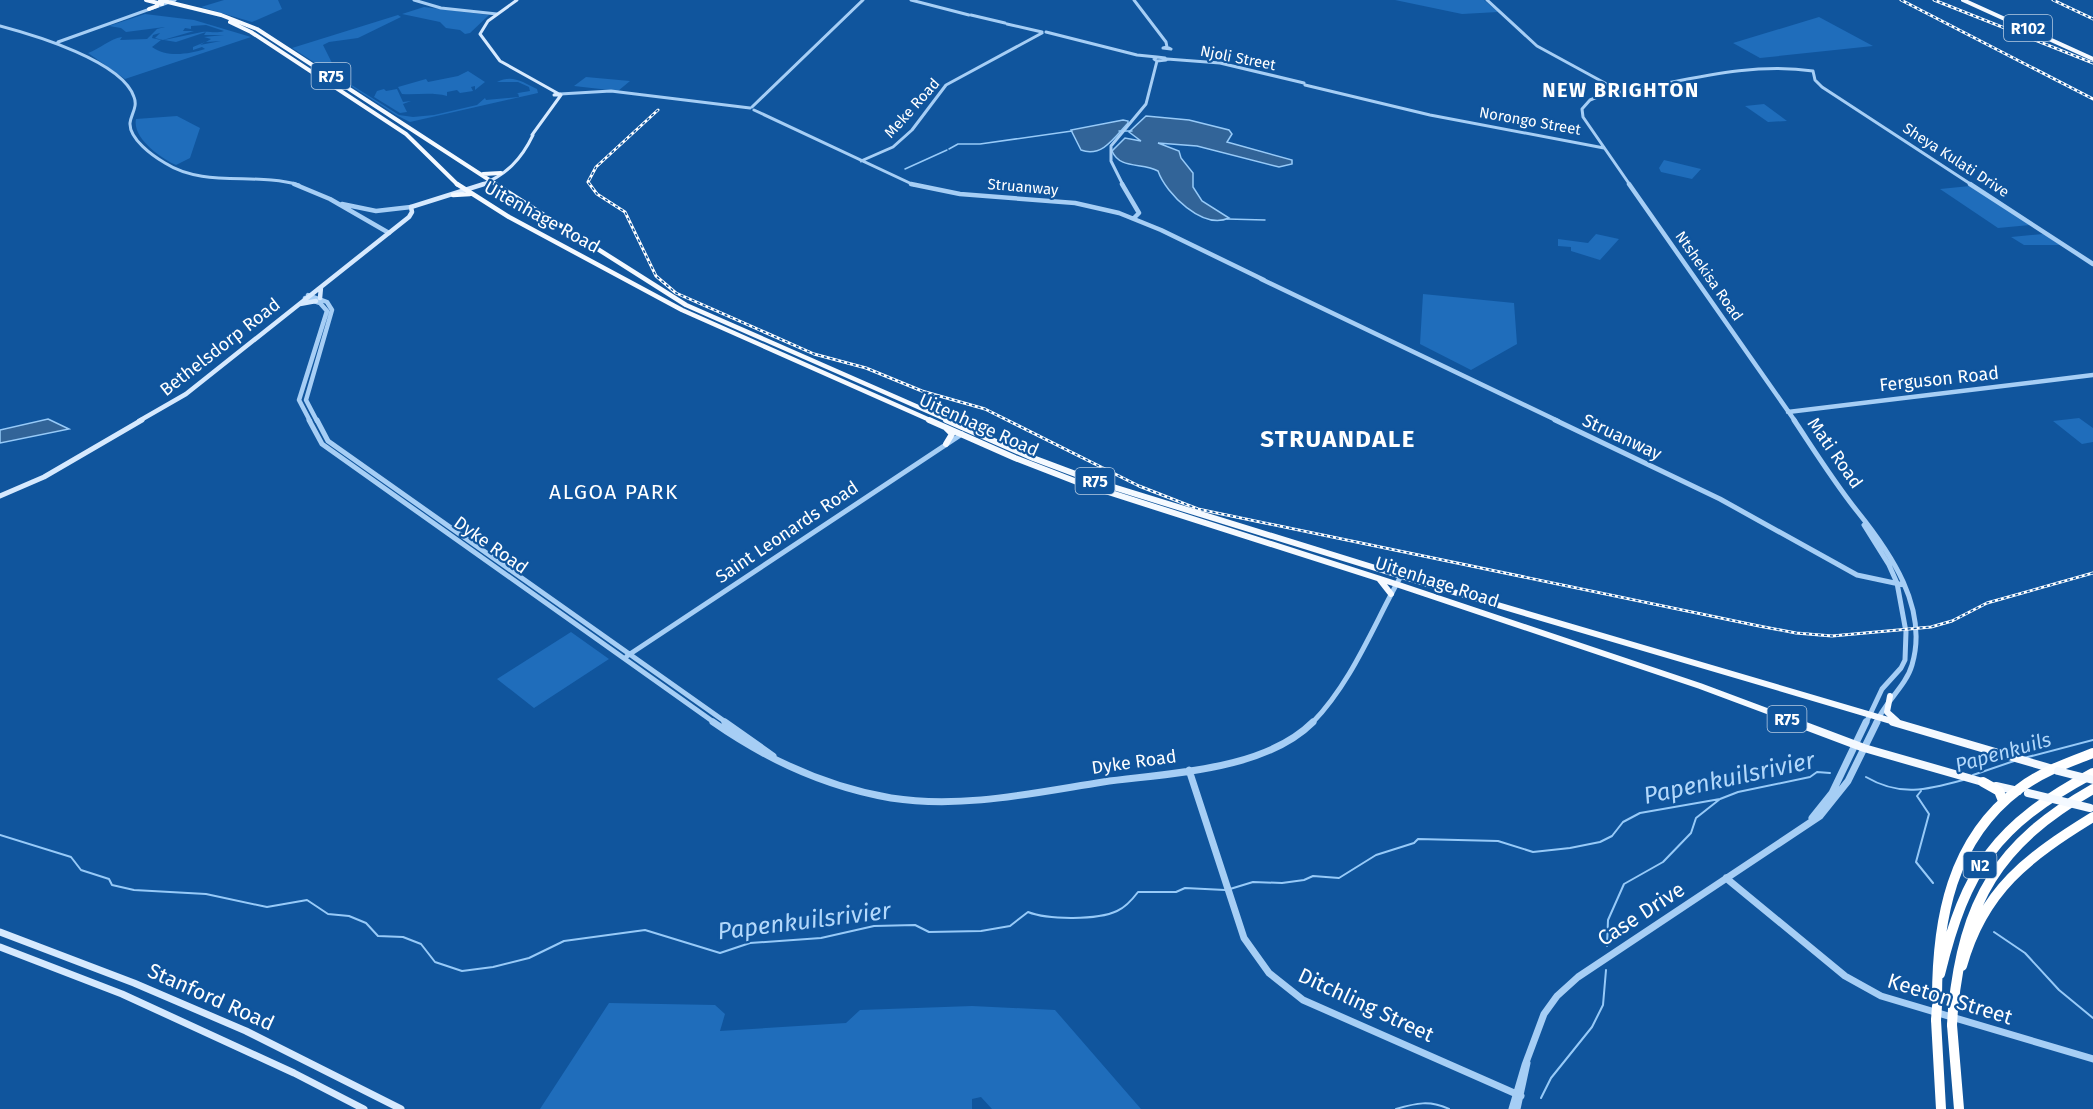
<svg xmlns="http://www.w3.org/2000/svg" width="2093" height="1109" font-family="'Fira Sans',sans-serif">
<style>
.green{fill:#1f6dbb;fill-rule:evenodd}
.water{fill:#326498;stroke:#97caf8;stroke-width:1.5}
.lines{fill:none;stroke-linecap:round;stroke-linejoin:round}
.stream-far1{stroke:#97caf8;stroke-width:1.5}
.stream{stroke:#97caf8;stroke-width:2}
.tertiary-far3{stroke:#a6cef5;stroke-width:3}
.tertiary-far2{stroke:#a6cef5;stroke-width:4.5}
.tertiary-far1{stroke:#a6cef5;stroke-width:5}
.tertiary{stroke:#a6cef5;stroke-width:7}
.secondary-far3{stroke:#d6e9fe;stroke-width:3}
.secondary-far2{stroke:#d6e9fe;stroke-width:4.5}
.secondary-far1{stroke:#d6e9fe;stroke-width:5}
.secondary{stroke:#d6e9fe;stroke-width:7}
.primary-far3{stroke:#f4f9ff;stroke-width:4}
.primary-far2{stroke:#f4f9ff;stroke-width:4.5}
.primary-far1{stroke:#f4f9ff;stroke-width:6}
.primary{stroke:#f4f9ff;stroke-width:8}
.motorway{stroke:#fff;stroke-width:10}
.rail-casing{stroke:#fff;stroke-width:3}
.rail{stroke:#10559d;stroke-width:1.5;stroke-dasharray:3;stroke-linecap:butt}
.primary-bridge{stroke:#f4f9ff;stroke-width:8}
.motorway-bridge{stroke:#fff;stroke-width:10}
.labels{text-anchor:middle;stroke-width:4.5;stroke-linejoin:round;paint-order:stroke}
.far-street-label{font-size:15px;fill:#fff;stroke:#10559d}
.shield{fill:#10559d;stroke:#b7cce2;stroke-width:1.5}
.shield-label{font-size:16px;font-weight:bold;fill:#fff}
.street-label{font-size:18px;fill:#fff;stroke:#10559d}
.far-district-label{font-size:20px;font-weight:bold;letter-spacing:1.5px;fill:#fff;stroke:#10559d}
.water-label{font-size:20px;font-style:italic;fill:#b2d8fb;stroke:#10559d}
.quarter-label{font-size:21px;letter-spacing:1.5px;fill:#fff;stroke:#10559d}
.near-street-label{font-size:21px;fill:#fff;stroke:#10559d}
.district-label{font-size:24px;font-weight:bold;letter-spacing:1.5px;fill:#fff;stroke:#10559d}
.near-water-label{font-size:24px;font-style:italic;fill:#b2d8fb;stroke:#10559d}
</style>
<rect width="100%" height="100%" fill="#10559d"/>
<path class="green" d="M224,0H278L282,9L252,22L201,7Z
M1395,0H1484L1498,12L1462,14Z
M424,7L489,15L470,33L465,34L460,30L446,28L440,22L402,14Z
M145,14L194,20L251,37L125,79L88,53C100,49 109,39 122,37L120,40L147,39L157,29L165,27L126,32L121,28L109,26ZM206,25L224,31C215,34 209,31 202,32L164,40L176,42L206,32L204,35H224L204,37L211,39L206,42L221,41L200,45L205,42L193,47V50L202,47L205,49C189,54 167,58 152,47L161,40L152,38L153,35L160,33L155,38L163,40L194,31H183L185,28L191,29V26Z
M398,15L401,17L358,38L329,42L323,45L339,77L399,115L413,117L434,115L477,105L485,98L486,100L519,97L518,93L512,94L530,91L529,87L518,82H497C512,74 523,82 537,89L538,93L410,122L396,115L292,48Z
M1819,17L1873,46L1760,58L1733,43Z
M468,71L485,82L475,90V86L471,87L473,91L460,93L457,90L447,92V96C432,92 417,95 402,94L398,87L426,79L428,82L458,76Z
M586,77L630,81L618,91L574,86Z
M384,89L386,91L397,89L403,102L411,101L403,104L407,112L400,113L374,97L377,91Z
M1764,104L1787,121L1768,122L1745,106Z
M177,116L200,128L190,158L176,165C161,158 132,138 136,119Z
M1664,160L1701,169L1692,179L1661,172L1659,168Z
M1970,186L2030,225L1998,228L1940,189Z
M1596,234L1619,239L1600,260L1571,251V247L1558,246V239L1588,243Z
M2043,234L2060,245H2024L2011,237Z
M1423,294L1514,303L1517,344L1471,370L1420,344Z
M2079,418L2093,428V442L2082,444L2053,421Z
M571,632L609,659L534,708L497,679Z
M609,1003L715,1005L725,1014L720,1031L846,1023L860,1010L972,1006L1055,1010L1141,1109H992L981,1097L972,1099V1109H540Z"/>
<path class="water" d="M1146,116L1189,120L1229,130L1232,134L1227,142L1292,160V164L1279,167L1197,146L1158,143L1179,151L1181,158L1193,173V187L1202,201L1229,218C1203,230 1166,194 1158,171C1143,162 1120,170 1112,151L1125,138L1141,141L1129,132Z
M1123,120L1128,121V123C1115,137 1102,158 1081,150L1071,130Z
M48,419L69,429L0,443V430Z"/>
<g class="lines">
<path class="stream-far1" d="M1119,131H1132
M949,149L958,144H980L1072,131
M905,169L947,150
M1227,219L1265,220"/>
<path class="stream" d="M2024,758L2093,740
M1973,775L2014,761
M1866,777C1900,797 1927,790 1963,780
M1921,791L1917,796L1929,814L1916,862L1933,883
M0,835L71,857L81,870L109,879L112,885L134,890L206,894L267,907L307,900L328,914L349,916L366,923L378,936L403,937L421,944L435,962L462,971L493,967L529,958L564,941L645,930L720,953L750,943L821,938L874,926L915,925L929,932L981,931L1010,926L1028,912C1048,920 1098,920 1117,911C1126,907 1132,900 1138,892H1176L1185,888L1225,890
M1230,889L1253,882L1282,883L1304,880L1313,876L1339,878L1376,855L1414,843L1418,839L1498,841L1533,852L1570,848L1600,842L1612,836L1623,822L1640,813L1720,799L1738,792L1810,777L1817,772L1830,773
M1994,932L2025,953L2059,990L2093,1018
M1607,946L1608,920L1624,884L1663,862L1691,833L1696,818L1720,799
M1541,1098L1551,1078L1592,1027L1603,1005L1606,970
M1396,1109C1416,1103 1430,1100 1449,1109"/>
<path class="tertiary-far3" d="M414,0L441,8L497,14
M911,0L969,15
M1134,0L1166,42L1167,47
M1487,0L1537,46L1614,88
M971,15L1005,23
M1007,24L1042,32
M0,26C34,35 122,61 134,97C138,107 131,114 130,123C129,139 153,156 165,163C204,188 256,172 299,185
M1046,32L1137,55L1157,57
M58,42L175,0
M1167,47L1171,49L1163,48Z
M1157,57L1165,58L1166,60L1157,61L1154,59Z
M1167,59L1220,63L1304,83
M1305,85L1430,115L1604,148
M1620,87L1626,91L1619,92L1613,89Z
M1615,90L1590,100L1582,109L1583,117L1630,185
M1626,91C1689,80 1749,62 1813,71L1815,80L1822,87L1972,185
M560,94L611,91L750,108
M752,107L863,0
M754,110L914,185
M861,161L893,147L912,130L946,85L1042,33
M1123,185L1111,161V146L1146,104L1157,61"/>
<path class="tertiary-far2" d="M294,184L330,199L389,233
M911,184L960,194L1075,203L1119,213L1161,230L1264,280
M1122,184L1139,213L1134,218
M1629,184L1795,421
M1970,184L2093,264
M342,204L376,211L411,207
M1261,279L1558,421
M308,295L327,302L332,310L306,400L317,421
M305,298L320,303L327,311L299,400L310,421
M1788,412L2093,375"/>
<path class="tertiary-far1" d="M309,420L322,444L715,723
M317,420L328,441L727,723
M1555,420L1720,499L1857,575L1904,585
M1794,420C1814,450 1834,482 1857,511C1890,552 1929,608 1912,665C1906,686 1885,702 1876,723
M1864,525L1889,565L1897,583L1906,632L1905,660L1901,668L1882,689L1866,723
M627,656L962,434
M1312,723C1352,682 1373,626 1401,576"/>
<path class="tertiary" d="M713,722C766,759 827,787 891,798C962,809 1033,793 1103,782C1168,773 1264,771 1313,722
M725,722L773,756
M1189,770L1244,938L1269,973L1303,1000L1521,1096
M1812,818L1832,793L1866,722
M1726,878L1845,976L1881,996L2093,1059
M1512,1109L1525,1065L1544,1014L1557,996L1578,977L1820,816L1848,781L1877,722
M1517,1109L1527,1063"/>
<path class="secondary-far3" d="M517,0L488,21L480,34L500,61L559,94
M557,94H560L561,95H554Z
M532,135L561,95
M481,185C506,175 521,160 533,135"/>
<path class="secondary-far2" d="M320,298L321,287
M300,304L316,301
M139,421L186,394L409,217L412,212L411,207L484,184"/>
<path class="secondary-far1" d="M0,496L44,477L142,420"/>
<path class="secondary" d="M0,932L134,983L246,1031L401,1109
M0,947L122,994L294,1073L364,1109"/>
<path class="primary-far3" d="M146,0L162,4
M160,0L221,15L257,29L497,185
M1963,0L2093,59
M149,9L157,6V3
M230,22L251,32L406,134L458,185
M483,174L501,173"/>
<path class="primary-far2" d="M457,184L509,217L682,310L932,421
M495,184L686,305L950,421
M453,195L470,194"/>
<path class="primary-far1" d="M929,420L1015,458L1077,482L1396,584L1700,686L1799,723
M946,420L1033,458L1097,482L1440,588L1898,723
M946,428L952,434L946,444
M1380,580L1391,594
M1890,696L1887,712L1897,721"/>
<path class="primary" d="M1795,722L1864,748L1986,783
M1893,722L2053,769
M1996,786L2018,791"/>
<path class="motorway" d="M1983,782L1999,791L2003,801
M1962,966C1983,890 2028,857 2093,817
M1940,974C1966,868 1996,825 2093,773
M1937,999C1937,920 1951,840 2019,789C2041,772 2067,763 2093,753
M1953,1009C1964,901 1998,843 2093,789
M1936,1020L1941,1109
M1952,1025L1959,1109"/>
<defs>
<path id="rail" d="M1901,0L2093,99
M1934,0L2093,63
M2053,0L2093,19
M658,110L596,167L588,182L597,194L625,212L656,276L676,293L814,354L866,368L922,391L985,409L1139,486L1198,509L1759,626L1796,633L1832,636L1931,627L1952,621L1987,603L2093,573"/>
</defs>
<use href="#rail" class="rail-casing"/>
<use href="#rail" class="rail"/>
<path class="primary-bridge" d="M2058,771L2093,780
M2028,793L2090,808"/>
<path class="motorway-bridge" d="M1936,1020L1937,1006
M1952,1025L1953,1009"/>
</g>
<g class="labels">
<g class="far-street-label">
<text transform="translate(1238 58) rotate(11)" y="5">Njoli Street</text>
<text transform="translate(912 108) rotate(-48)" y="5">Meke Road</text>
<text transform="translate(1530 121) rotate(10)" y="5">Norongo Street</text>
<text transform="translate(1956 160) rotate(33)" y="5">Sheya Kulati Drive</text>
<text transform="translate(1023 187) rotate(5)" y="5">Struanway</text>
<text transform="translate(1709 276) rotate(55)" y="5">Ntshekisa Road</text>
</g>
<g class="shield">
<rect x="2004" y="15" width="48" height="26" rx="4.5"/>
<rect x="311.5" y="63" width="39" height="26" rx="4.5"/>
<rect x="1075.5" y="468" width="39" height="26" rx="4.5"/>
<rect x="1767.5" y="706" width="39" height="26" rx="4.5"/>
<rect x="1963.5" y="852" width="33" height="26" rx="4.5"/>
</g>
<g class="shield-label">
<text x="2028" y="34">R102</text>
<text x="331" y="82">R75</text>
<text x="1095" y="487">R75</text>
<text x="1787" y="725">R75</text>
<text x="1980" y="871">N2</text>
</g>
<g class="street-label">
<text transform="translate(542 217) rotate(29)" y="6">Uitenhage Road</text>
<text transform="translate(220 347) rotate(-38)" y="6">Bethelsdorp Road</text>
<text transform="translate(1939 379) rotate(-6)" y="6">Ferguson Road</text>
<text transform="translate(979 425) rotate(24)" y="6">Uitenhage Road</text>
<text transform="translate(1622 437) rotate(25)" y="6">Struanway</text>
<text transform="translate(1835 453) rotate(55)" y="6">Mati Road</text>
<text transform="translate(787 532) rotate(-34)" y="6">Saint Leonards Road</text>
<text transform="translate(491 545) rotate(35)" y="6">Dyke Road</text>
<text transform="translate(1437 582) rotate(18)" y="6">Uitenhage Road</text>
<text transform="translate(1134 762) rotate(-8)" y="6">Dyke Road</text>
</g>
<g class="far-district-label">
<text x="1621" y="97">NEW BRIGHTON</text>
</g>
<g class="water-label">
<text transform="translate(2003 752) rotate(-16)" y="7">Papenkuils</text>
</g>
<g class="quarter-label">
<text x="614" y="499">ALGOA PARK</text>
</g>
<g class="near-street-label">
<text transform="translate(1641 914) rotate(-33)" y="7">Case Drive</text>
<text transform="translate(211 997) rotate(24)" y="7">Stanford Road</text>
<text transform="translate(1950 999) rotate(17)" y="7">Keeton Street</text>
<text transform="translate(1366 1005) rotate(25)" y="7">Ditchling Street</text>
</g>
<g class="district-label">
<text x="1338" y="447">STRUANDALE</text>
</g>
<g class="near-water-label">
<text transform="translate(1729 778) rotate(-12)" y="8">Papenkuilsrivier</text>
<text transform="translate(804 921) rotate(-7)" y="8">Papenkuilsrivier</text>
</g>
</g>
</svg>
